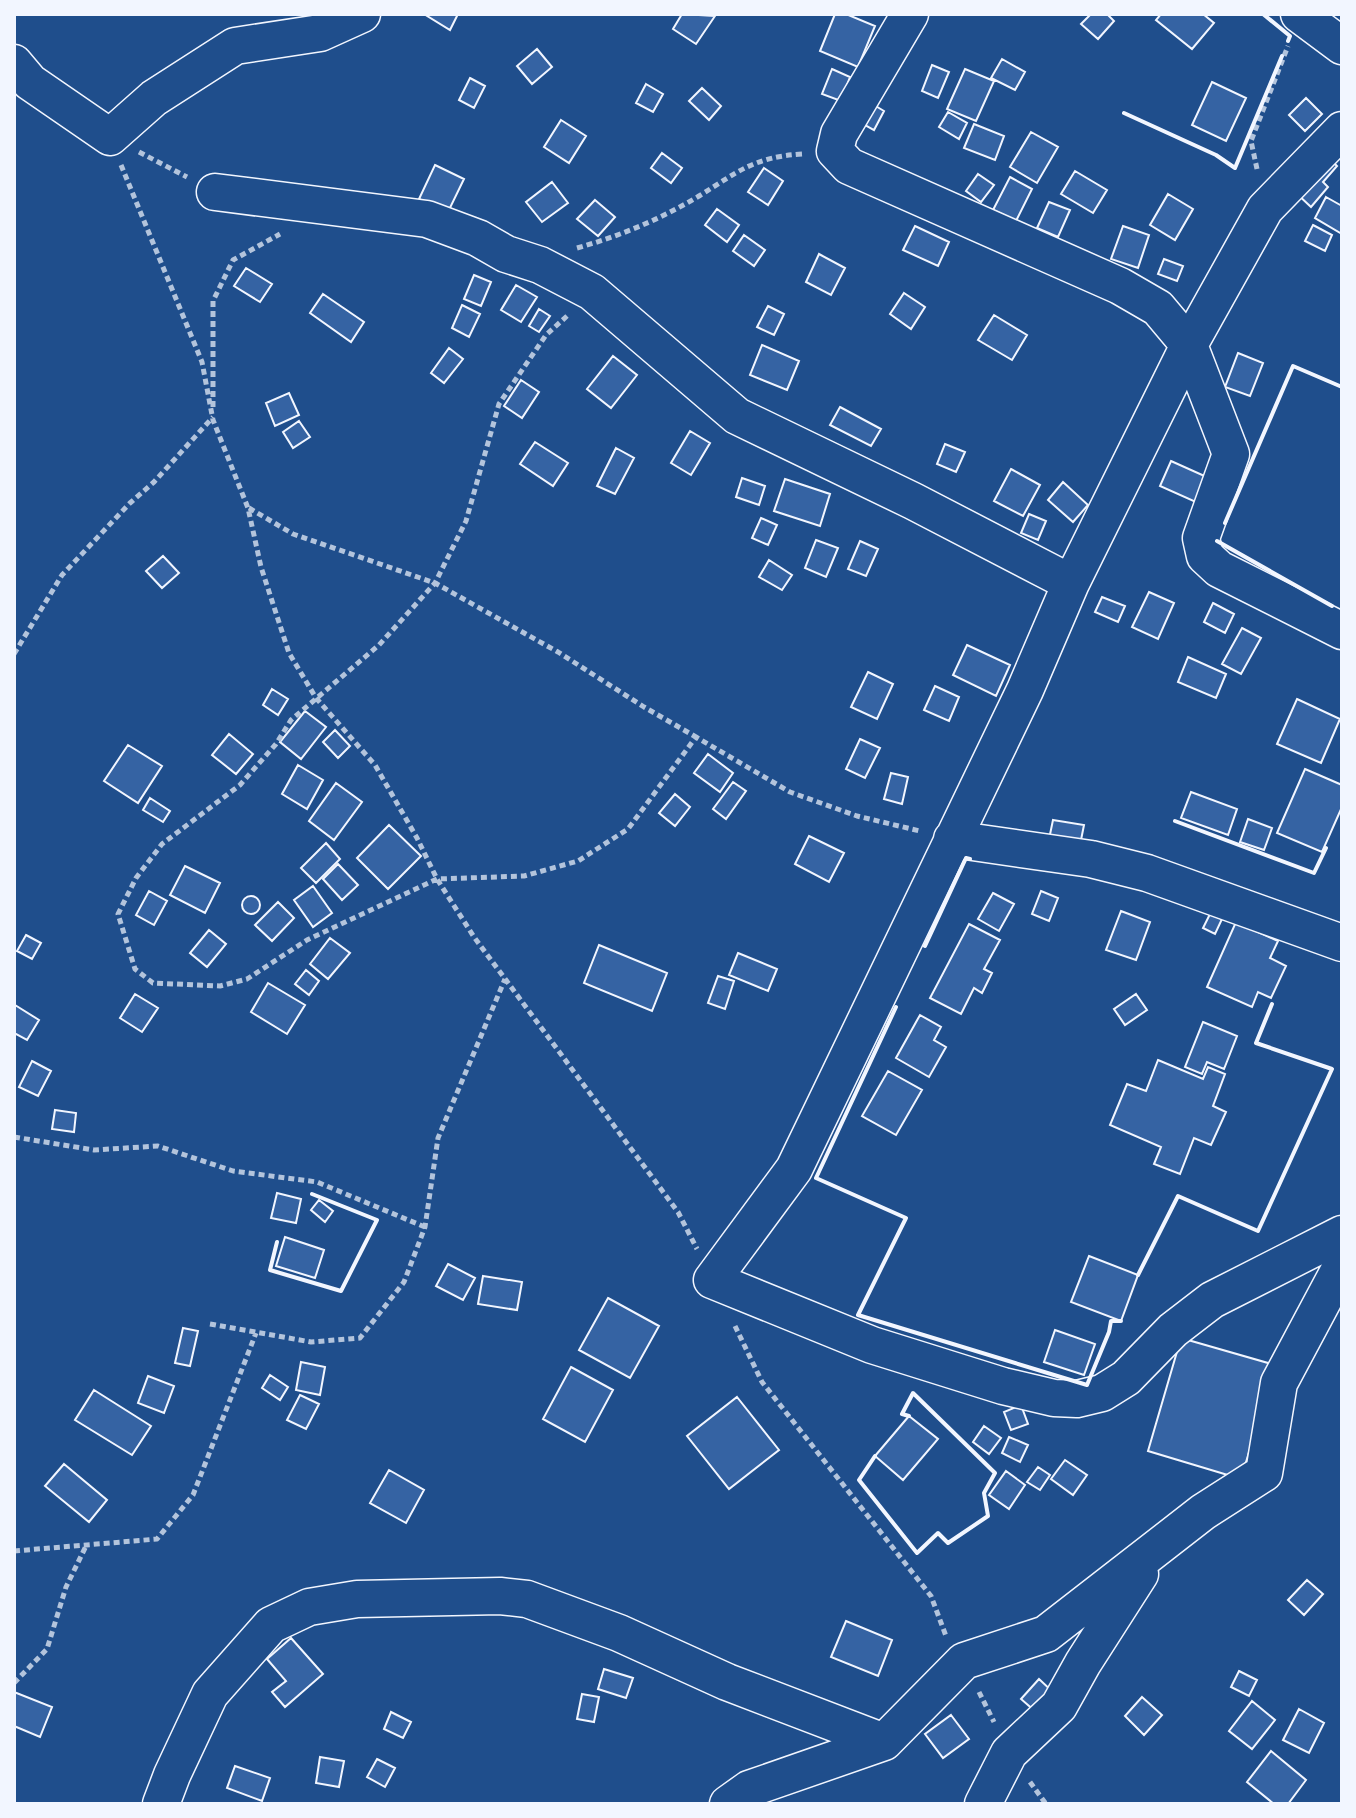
<svg xmlns="http://www.w3.org/2000/svg" width="1356" height="1818" font-family="'PT Sans Narrow',sans-serif">
<style>
.building{fill:#3563a3;stroke:#f2f6ff;stroke-width:2}
.lines{fill:none;stroke-linecap:round;stroke-linejoin:round}
.minor-casing{stroke:#f2f6ff;stroke-width:39}
.path{stroke:#b3c4dc;stroke-width:5;stroke-dasharray:6 4;stroke-linecap:butt}
.minor{stroke:#1f4e8c;stroke-width:36}
.wall{stroke:#f2f6ff;stroke-width:4}
</style>
<rect width="100%" height="100%" fill="#1f4e8c"/>
<path class="building" d="M424,14H458L450,30Z
M682,14L715,16L696,44L673,29Z
M835,14H846L875,26L858,67L820,51Z
M1091,14H1107L1114,21L1098,39L1081,24Z
M1161,14H1203L1214,23L1192,49L1156,20Z
M537,49L552,67L532,84L517,66Z
M1002,59L1025,72L1015,90L991,78Z
M932,65L949,72L938,98L922,91Z
M832,69L850,77L841,101L822,94Z
M965,69L994,81L976,121L947,109Z
M470,78L485,86L474,108L459,100Z
M1212,82L1246,98L1226,141L1192,125Z
M646,84L663,94L653,112L636,103Z
M702,88L721,106L709,120L689,101Z
M1306,98L1322,114L1305,131L1289,115Z
M869,102L884,111L874,130L858,121Z
M948,112L967,123L959,139L939,127Z
M561,120L586,136L569,163L544,147Z
M974,124L1004,136L995,160L964,148Z
M1031,132L1058,147L1037,183L1010,167Z
M662,153L682,168L671,183L651,168Z
M1327,156L1337,166L1323,182L1328,187L1311,207L1295,192Z
M435,165L464,179L448,212L419,199Z
M764,168L783,181L768,205L748,192Z
M1075,171L1107,190L1093,213L1061,194Z
M978,174L994,185L981,202L966,191Z
M1010,177L1032,189L1016,221L993,210Z
M552,182L568,203L542,222L526,202Z
M1168,194L1193,209L1175,240L1150,225Z
M1326,197L1342,206V234L1315,218Z
M595,200L615,217L598,236L577,219Z
M1049,202L1070,210L1058,237L1037,228Z
M717,209L739,225L727,242L705,225Z
M1313,225L1332,235L1325,251L1305,241Z
M915,226L949,242L938,266L903,250Z
M1123,226L1149,235L1138,268L1111,259Z
M744,235L765,250L754,266L733,251Z
M819,254L845,268L831,295L806,282Z
M1164,259L1183,266L1177,281L1158,274Z
M246,268L272,284L260,302L234,286Z
M474,275L491,282L481,306L464,299Z
M516,285L537,297L521,322L501,310Z
M904,293L925,307L911,329L890,314Z
M323,294L364,322L351,342L310,313Z
M462,305L480,314L469,337L452,328Z
M768,306L784,314L774,335L757,327Z
M539,309L550,316L539,332L529,326Z
M994,315L1027,335L1012,360L978,340Z
M762,345L799,361L787,390L750,375Z
M449,348L463,359L444,383L431,373Z
M1238,353L1263,363L1250,396L1225,387Z
M613,356L637,375L611,408L587,389Z
M521,380L539,392L522,418L504,406Z
M289,393L299,415L275,426L266,403Z
M840,407L881,429L871,446L830,425Z
M299,421L310,437L293,448L283,432Z
M690,431L710,443L691,475L671,463Z
M535,442L568,463L553,486L520,464Z
M945,444L965,452L956,472L937,464Z
M616,448L634,458L615,494L597,486Z
M1171,461L1209,478L1198,503L1160,486Z
M1011,469L1040,485L1023,516L994,501Z
M742,478L765,486L759,505L736,497Z
M785,479L830,494L820,526L774,511Z
M1063,482L1088,505L1073,522L1048,500Z
M1029,514L1046,521L1038,540L1021,533Z
M761,518L777,525L768,545L752,538Z
M816,540L838,548L826,577L805,568Z
M860,541L878,549L866,576L848,569Z
M163,556L179,573L162,588L146,571Z
M769,560L792,575L782,590L759,577Z
M1149,592L1174,603L1158,639L1132,627Z
M1102,597L1125,606L1118,622L1095,612Z
M1213,603L1234,614L1225,633L1204,622Z
M1242,628L1261,638L1241,674L1222,664Z
M967,645L1010,665L996,696L953,675Z
M1188,657L1226,674L1216,698L1178,682Z
M868,672L893,684L877,719L851,707Z
M935,686L959,697L949,721L924,710Z
M272,689L288,699L278,715L263,705Z
M1297,699L1340,719L1321,763L1277,744Z
M305,711L326,727L301,759L280,742Z
M335,730L350,746L338,758L323,742Z
M229,734L253,754L236,774L212,755Z
M860,739L880,748L865,778L846,769Z
M128,745L162,766L138,803L104,781Z
M708,754L733,773L720,792L694,773Z
M298,765L323,780L307,809L282,794Z
M1305,769L1342,785V807L1322,852L1277,833Z
M891,773L908,777L902,804L884,799Z
M733,782L746,791L726,819L713,809Z
M336,783L362,802L334,840L309,821Z
M1191,792L1237,809L1228,835L1181,818Z
M675,794L690,807L675,826L659,813Z
M150,798L170,811L163,822L143,810Z
M1248,819L1272,828L1264,850L1240,842Z
M1053,820L1084,825L1079,850L1048,844Z
M389,825L421,856L388,889L357,858Z
M809,836L844,853L829,882L795,864Z
M326,843L340,859L316,883L301,868Z
M338,864L358,885L342,900L323,879Z
M185,866L220,883L205,913L170,895Z
M313,886L332,913L313,927L294,900Z
M149,891L167,901L154,925L136,915Z
M1041,891L1058,898L1049,921L1032,914Z
M993,893L1014,904L999,931L978,919Z
M242 905a9 9 0 1 1 18 0a9 9 0 1 1-18 0Z
M278,902L294,918L272,941L255,925Z
M1121,911L1150,922L1136,960L1106,950Z
M1210,914L1222,919L1215,934L1203,928Z
M1236,922L1278,941L1270,958L1286,966L1271,998L1258,992L1252,1007L1207,987Z
M969,924L1000,940L984,969L992,973L982,993L974,988L961,1014L930,998Z
M209,930L226,944L207,967L190,953Z
M26,935L41,943L32,959L17,951Z
M330,938L350,953L328,979L310,964Z
M599,945L667,973L652,1011L584,983Z
M738,953L777,969L768,991L729,975Z
M306,970L319,981L309,995L295,984Z
M718,976L734,981L725,1009L708,1003Z
M268,983L305,1005L287,1034L251,1012Z
M135,994L158,1008L142,1032L120,1018Z
M1136,994L1147,1010L1125,1025L1114,1009Z
M15,1005L39,1020L27,1040L14,1033Z
M920,1015L941,1027L934,1040L946,1047L929,1077L896,1058Z
M1203,1022L1237,1036L1224,1069L1207,1062L1202,1074L1185,1067Z
M1158,1060L1203,1079L1208,1067L1225,1074L1213,1106L1226,1112L1211,1145L1194,1138L1180,1174L1154,1164L1161,1147L1110,1125L1127,1084L1146,1091Z
M32,1061L51,1071L38,1096L19,1087Z
M888,1071L922,1090L896,1135L862,1116Z
M55,1110L76,1113L74,1132L52,1129Z
M277,1193L301,1199L296,1223L271,1218Z
M319,1200L333,1211L325,1222L311,1210Z
M285,1237L324,1250L315,1278L276,1266Z
M1089,1256L1138,1275L1121,1321L1071,1302Z
M448,1264L475,1278L463,1300L436,1286Z
M483,1276L522,1282L517,1310L478,1304Z
M608,1298L659,1326L630,1378L579,1350Z
M183,1328L198,1331L190,1366L175,1363Z
M1055,1330L1095,1344L1084,1375L1044,1362Z
M1181,1338L1275,1365L1241,1479L1148,1451Z
M301,1362L325,1367L320,1395L296,1390Z
M571,1367L613,1390L585,1442L543,1419Z
M270,1375L288,1387L280,1400L262,1388Z
M148,1376L174,1386L164,1413L138,1403Z
M94,1390L151,1426L132,1455L75,1420Z
M300,1395L319,1404L306,1429L287,1420Z
M737,1397L779,1450L729,1489L687,1436Z
M1021,1405L1028,1424L1011,1430L1004,1412Z
M909,1416L938,1439L903,1480L875,1456Z
M984,1426L1001,1438L989,1454L973,1442Z
M1009,1437L1028,1445L1020,1462L1002,1453Z
M1065,1460L1087,1475L1073,1495L1051,1479Z
M64,1464L107,1500L89,1522L45,1486Z
M1038,1467L1050,1475L1040,1490L1027,1482Z
M389,1470L424,1490L406,1523L370,1503Z
M1006,1471L1025,1485L1009,1509L989,1495Z
M1307,1580L1323,1594L1304,1615L1288,1600Z
M846,1621L892,1640L878,1676L831,1657Z
M291,1638L323,1674L285,1707L272,1692L286,1681L267,1659Z
M604,1669L633,1678L626,1698L598,1689Z
M1239,1671L1257,1680L1249,1696L1231,1687Z
M1039,1679L1054,1693L1036,1712L1021,1699Z
M14,1692L52,1707L40,1737L14,1726Z
M582,1694L599,1697L594,1722L577,1719Z
M1142,1697L1162,1715L1144,1735L1125,1716Z
M1252,1701L1275,1720L1252,1749L1229,1731Z
M1299,1709L1324,1723L1309,1753L1283,1740Z
M391,1712L411,1722L403,1738L384,1729Z
M951,1715L969,1739L943,1758L925,1734Z
M1271,1751L1306,1780L1288,1804H1274L1247,1782Z
M320,1757L344,1761L339,1787L316,1783Z
M377,1759L395,1768L385,1787L367,1777Z
M235,1766L270,1778L262,1801L227,1788Z"/>
<g class="lines">
<defs>
<path id="minor" d="M910,14L839,134L835,151L849,166L1120,286L1158,308L1189,345L1231,454L1201,538L1205,556L1219,569L1342,631
M1299,14L1342,46
M14,63L30,82L110,137L154,98L235,46L320,33L362,14
M1342,130L1265,209L1189,345L1071,583L1025,690L794,1169L712,1280L872,1345L1003,1386L1054,1398L1077,1399L1102,1393L1126,1378L1173,1330L1212,1300L1342,1234
M215,192L427,219L478,238L506,254L540,265L592,292L737,416L913,501L1071,583
M952,839L1091,859L1147,873L1342,943
M161,1804L172,1775L210,1694L271,1625L309,1607L357,1599L500,1596L527,1599L619,1633L727,1682L884,1742
M728,1804L749,1789L884,1742L964,1661L1046,1634L1203,1512L1264,1473L1279,1383L1342,1265
M983,1804L1009,1753L1059,1706L1083,1663L1140,1574"/>
</defs>
<use href="#minor" class="minor-casing"/>
<path class="path" d="M139,152L187,177
M121,165L202,362L213,420L248,508L261,567L289,653L316,698L375,765L417,838L437,879L474,937L678,1212L697,1249
M1257,169L1251,141L1288,46
M577,248C620,236 661,219 699,196C738,172 753,157 802,154
M567,316L546,335L499,404L466,521L435,583L379,645L291,720L276,744L240,785L162,844L136,878L118,914L135,969L153,983L220,986L247,979L307,940L437,879L524,876L578,861L628,829L696,737L790,792L857,816L920,831
M213,407V301L233,260L280,234
M249,508L293,534L435,583L558,652L644,707L696,737
M14,654L62,575L130,503L154,482L213,417
M14,1137L94,1150L158,1146L233,1171L317,1182L425,1227
M210,1324L311,1342L360,1338L404,1282L425,1227L438,1138L505,979
M735,1326L762,1382L931,1596L946,1636
M14,1551L157,1539L193,1495L256,1333
M14,1683L47,1649L66,1587L86,1546
M979,1692L994,1722
M1030,1782L1046,1804"/>
<use href="#minor" class="minor"/>
<path class="wall" d="M1263,14L1290,36L1288,41
M1124,113L1216,155L1235,168L1282,56
M1225,523L1293,366L1342,387
M1217,541L1332,606
M1175,821L1314,873L1326,848
M925,946L966,858L970,859
M896,1007L816,1178L906,1218L858,1315L1087,1385L1109,1332L1111,1321H1121
M277,1242L270,1270L341,1291L377,1220L312,1194
M1138,1275L1178,1196L1258,1231L1332,1069L1256,1043L1272,1004
M875,1456L859,1480L917,1553L938,1533L948,1543L988,1516L984,1493L995,1473L913,1393L902,1414L909,1416"/>
</g>
<rect width="1356" height="1818" fill="none" stroke="#f2f6ff" stroke-width="32"/>
</svg>
